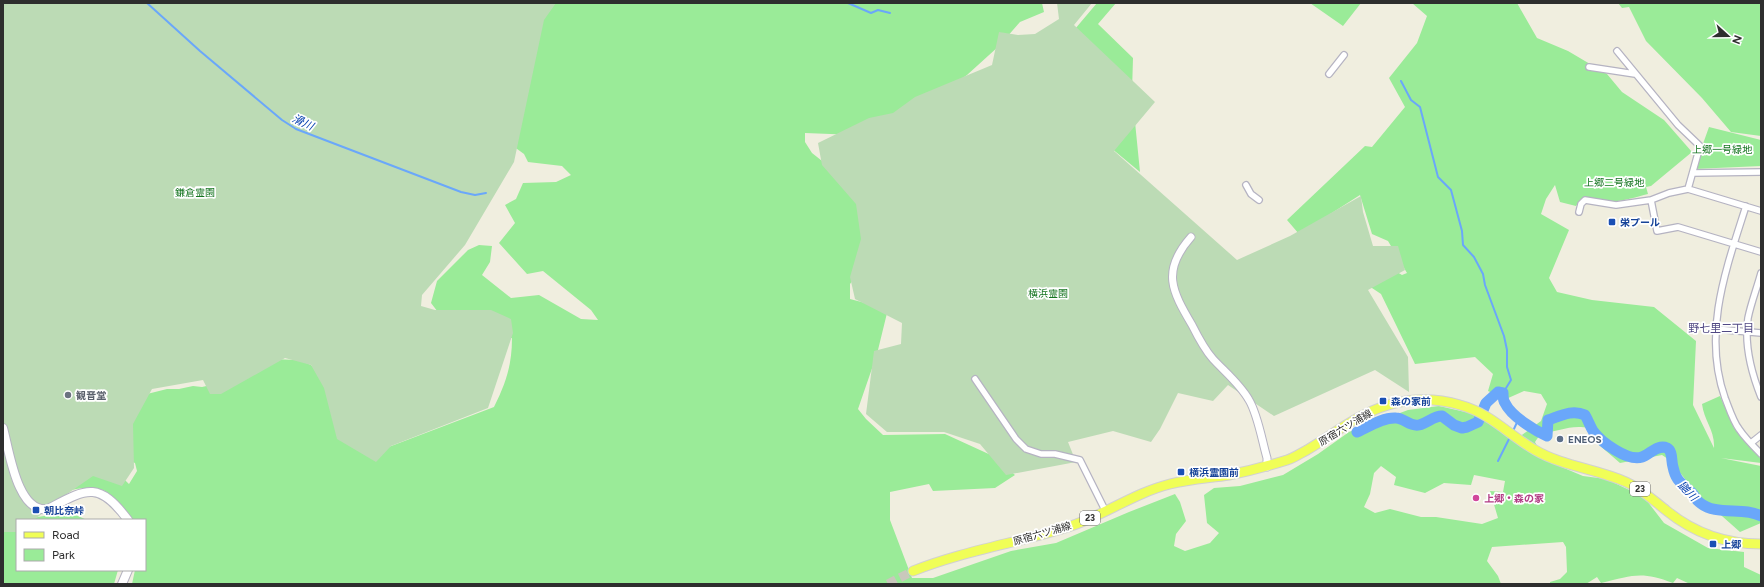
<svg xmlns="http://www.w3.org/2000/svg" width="1764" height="587" font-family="Figtree,'Noto Sans JP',sans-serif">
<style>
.green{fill:#9aeb98;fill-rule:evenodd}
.cemetery{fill:#bcdbb5}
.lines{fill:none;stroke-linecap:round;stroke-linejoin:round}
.stream{stroke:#6aa7fa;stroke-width:2}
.river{stroke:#6aa7fa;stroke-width:11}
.primary-tunnel{stroke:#c9c8bc;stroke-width:9;stroke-dasharray:9 4.5;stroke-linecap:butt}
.minor-casing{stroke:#b5b3c2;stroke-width:8}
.tertiary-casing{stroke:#b5b3c2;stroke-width:9}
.secondary-casing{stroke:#b5b3c2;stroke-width:10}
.primary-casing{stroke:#d1d1d1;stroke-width:11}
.minor{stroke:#fff;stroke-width:5.5}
.tertiary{stroke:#fff;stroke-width:7}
.secondary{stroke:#fff;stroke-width:8}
.primary{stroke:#f0fe57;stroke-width:9}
.transit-dot{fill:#1a4fb4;stroke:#fff;stroke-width:1.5}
.worship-dot{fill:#6b7280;stroke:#fff;stroke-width:1.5}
.service-dot{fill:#5c6f8a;stroke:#fff;stroke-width:1.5}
.hotel-dot{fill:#d1479c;stroke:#fff;stroke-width:1.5}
.labels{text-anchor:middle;stroke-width:3.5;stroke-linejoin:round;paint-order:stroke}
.shield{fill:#fff;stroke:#6d6d6d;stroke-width:1}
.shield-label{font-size:9px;font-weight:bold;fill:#2e2e2e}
.park-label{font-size:10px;fill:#14741f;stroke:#fff}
.transit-label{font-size:10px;font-weight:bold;fill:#164399;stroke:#fff;text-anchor:start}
.worship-label{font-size:10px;font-weight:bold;fill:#5b616d;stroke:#fff;text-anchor:start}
.street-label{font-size:10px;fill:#2e2e2e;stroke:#fff}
.service-label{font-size:10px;font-weight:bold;fill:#4e5e75;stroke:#fff;text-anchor:start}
.hotel-label{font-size:10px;font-weight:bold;fill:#b23c85;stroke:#fff;text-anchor:start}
.water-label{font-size:11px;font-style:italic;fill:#013cae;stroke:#fff}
.neighbourhood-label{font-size:11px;fill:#514984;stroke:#fff}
</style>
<rect width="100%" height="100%" fill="#f0eedf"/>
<path class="green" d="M525,3H1042L1044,12L1020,22L999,46L967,75L950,87L856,135L805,133V142L812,153L865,195L884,240L850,284V299L888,309L877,354L858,409L866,419L883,435L945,434L993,456L1015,475L995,488L933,491L929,484L890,492V520L912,578H933L1011,551L1056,543L1129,512L1175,494L1180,502L1186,521L1176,534L1174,546L1185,551L1210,543L1219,533L1207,523L1204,495L1214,488L1240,486L1283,475L1318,454L1349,432L1408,410L1439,406L1474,414L1515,440L1541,421L1547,404L1541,394L1524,391L1506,399L1488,391L1493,374L1475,357L1415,364L1381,294L1369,286L1397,272L1402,275L1407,273L1388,241L1372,234L1360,195L1299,234L1287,220L1365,146L1372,147L1405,107L1389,78L1417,43L1427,16L1412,3H1517L1537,38L1568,51L1607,74L1622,92L1664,120L1692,152L1651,186L1646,187L1648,194C1636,197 1622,202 1610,201C1600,200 1591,196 1581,199L1576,206L1560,202L1555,185L1546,199L1541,214L1569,230L1549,278L1557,292L1592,300L1654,307L1696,341L1693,405L1714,448C1715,430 1704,421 1702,404L1720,396L1734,428L1761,459V463L1721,458L1761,466V523L1740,532L1696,493L1671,461L1662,455L1620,463L1598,444L1589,428C1570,424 1559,432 1541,433L1535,442L1542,455L1552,463L1583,476L1606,479L1644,497L1664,523L1708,548L1744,552V567L1761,575V584H1690L1677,578L1673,583C1642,571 1633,575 1601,583L1597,577L1586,584H1550V582L1560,579L1567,572L1566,547L1563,542L1492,547L1487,561L1498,576L1501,584H132L135,570H145V520H130C124,512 114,496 105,491C92,484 73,490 59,492L104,460L129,484L137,471L135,463L125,459L129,426L147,394L167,389H179L193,386L202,387L229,381L271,359L299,360L311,365L386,448L494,407C506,383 512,365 512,338H491L451,329L431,303L437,281L468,250L479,245L492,246L490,262L482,275L511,298L539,295L581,319L598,320L591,310L543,271L527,274L499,243L515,223L505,205L516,199L523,183L556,182L571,175L562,166L528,162L524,154L513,146ZM1381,466L1396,477L1394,485L1425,493L1444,483L1471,485L1474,475L1505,481L1503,492L1490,491L1498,518L1482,524L1436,517H1421L1390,509L1375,513L1364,507L1370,494L1374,473Z
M1097,3H1116L1098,24L1133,58L1132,92L1140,172L1093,133L1075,29Z
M1310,3H1361L1343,26Z
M1618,3H1761V136L1731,132L1702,98L1646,41L1629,7L1622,8Z
M1709,127L1761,140V166L1694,169Z
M69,512L87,520H19Z
M17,520V570H118L114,584H3V522Z"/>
<path class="cemetery" d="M3,3H556L544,20L514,162L465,245L422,295L421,306L435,310H491L511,319L513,333L488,408L391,446L376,462L337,439L324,388L311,365L285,358L221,394H210L203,380L152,389L133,424L134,468L122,486L93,476L67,494L34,520H17V532H3Z
M1057,3H1092L1074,25L1155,102L1114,151L1237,260L1290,236L1361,196L1363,212L1373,246H1398L1405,270L1368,290L1408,357L1409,392L1375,370L1274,416L1228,385L1213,401L1178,393L1160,429L1151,442L1113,431L1068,442L1076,462L1006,475L980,444L944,432H887L866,414L874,351L901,344L902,323L855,299L850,277L861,239L856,204L822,165L818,143L869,118L893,113L915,97L992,65L999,32L1018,35L1035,34L1059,19Z"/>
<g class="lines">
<path class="stream" d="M147,3L200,51L282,120L296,129L461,192L475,195L486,193
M848,3L871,13L878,10L890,13
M1401,81L1411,100L1420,107L1438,177L1451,190L1462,231L1463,245L1474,257L1483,274L1485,285L1504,336L1507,350V367L1511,380L1503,393
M1513,431L1519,418
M1498,461L1510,437"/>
<path class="river" d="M1357,432C1368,427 1383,417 1396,418C1404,418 1410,427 1419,425C1428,423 1433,416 1442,416L1454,425L1462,428L1467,427L1478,422L1486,403L1498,392L1503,393C1503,396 1503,400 1505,403C1511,416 1534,430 1547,436L1548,420C1560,416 1572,409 1585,415C1588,420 1590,426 1593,431C1601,442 1628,462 1642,457C1650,454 1658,444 1667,448C1673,451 1671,461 1673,467C1676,482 1682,483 1692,493C1695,496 1696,500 1699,502C1716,517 1743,506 1761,516"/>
<path class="primary-tunnel" d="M888,584L913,571"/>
<defs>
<path id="minor" d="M1617,51L1678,125L1700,146L1688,189
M1589,67L1635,74
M1329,74L1344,55
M1693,173L1761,172
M1246,185L1251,194L1259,200
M1651,200L1657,231L1678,227L1761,252
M1746,206C1726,269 1702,333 1725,398C1729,408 1733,421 1739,429C1745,438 1753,446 1761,454
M1579,212L1581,204L1585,200L1616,205L1651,200L1669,193L1688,189L1761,211
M1761,273C1757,288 1751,303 1748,318C1744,345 1751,372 1761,397
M1715,329L1761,333
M975,379L1016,439L1026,449L1041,454H1055L1080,460L1105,510
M1751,443L1761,435"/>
<path id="tertiary" d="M1191,237C1161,271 1172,291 1192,325C1198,337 1204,349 1213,359C1225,372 1240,384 1249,400C1258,415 1262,441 1267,458V467"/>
<path id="secondary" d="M3,428C9,449 17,514 48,509C86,489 98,480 128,520
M122,584L128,570"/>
<path id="primary" d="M913,571C963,551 1017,543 1068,527C1103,516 1134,493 1170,484C1189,479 1209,478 1229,475C1249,471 1268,466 1287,460C1294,458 1301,453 1307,450C1334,434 1358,414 1388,405C1412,398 1436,398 1460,405C1490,413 1509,435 1535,450C1562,466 1597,469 1626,482C1642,489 1654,501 1667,511C1694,533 1727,544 1761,544"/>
</defs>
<use href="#minor" class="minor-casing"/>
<use href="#tertiary" class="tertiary-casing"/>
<use href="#secondary" class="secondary-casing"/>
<use href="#primary" class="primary-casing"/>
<use href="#minor" class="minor"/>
<use href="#tertiary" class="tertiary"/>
<use href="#secondary" class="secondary"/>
<use href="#primary" class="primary"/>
</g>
<g class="transit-dot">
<rect x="1608" y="218" width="8" height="8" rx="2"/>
<rect x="1379" y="397" width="8" height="8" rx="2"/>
<rect x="1177" y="468" width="8" height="8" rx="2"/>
<rect x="32" y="506" width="8" height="8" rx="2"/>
<rect x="1709" y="540" width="8" height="8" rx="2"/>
</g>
<circle class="worship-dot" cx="68" cy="395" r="4"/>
<circle class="service-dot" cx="1560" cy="439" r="4"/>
<circle class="hotel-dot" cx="1476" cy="498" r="4"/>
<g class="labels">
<g class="shield">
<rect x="1630" y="482" width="20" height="14" rx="3"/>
<rect x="1080" y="511" width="20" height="14" rx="3"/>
</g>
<g class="shield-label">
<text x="1640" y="492">23</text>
<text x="1090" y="521">23</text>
</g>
<g class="park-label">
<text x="1722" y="153">上郷一号緑地</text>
<text x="1614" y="186">上郷二号緑地</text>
<text x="195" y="196">鎌倉霊園</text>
<text x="1048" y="297">横浜霊園</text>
</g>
<g class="transit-label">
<text x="1620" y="226">栄プール</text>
<text x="1391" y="405">森の家前</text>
<text x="1189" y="476">横浜霊園前</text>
<text x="44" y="514">朝比奈峠</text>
<text x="1721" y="548">上郷</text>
</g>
<g class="worship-label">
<text x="76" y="399">観音堂</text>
</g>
<g class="street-label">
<text transform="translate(1345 427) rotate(-31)" y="4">原宿六ツ浦線</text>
<text transform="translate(1042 533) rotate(-16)" y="4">原宿六ツ浦線</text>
</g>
<g class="service-label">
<text x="1568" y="443">ENEOS</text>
</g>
<g class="hotel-label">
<text x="1484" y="502">上郷・森の家</text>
</g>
<g class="water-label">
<text transform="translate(303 122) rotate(25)" y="4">滑川</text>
<text transform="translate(1688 491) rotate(46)" y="4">鼬川</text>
</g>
<g class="neighbourhood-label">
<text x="1721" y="332">野七里二丁目</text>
</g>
</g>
<rect width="1764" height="587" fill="none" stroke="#2e2e2e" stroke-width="8"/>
<rect x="16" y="519" width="130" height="52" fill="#ffffff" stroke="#ababab"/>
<rect x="24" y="532" width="20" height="6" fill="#f0fe57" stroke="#ababab"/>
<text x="52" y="539" font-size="12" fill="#2e2e2e">Road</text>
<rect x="24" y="549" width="20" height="12" fill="#9aeb98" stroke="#ababab"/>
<text x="52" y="559" font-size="12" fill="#2e2e2e">Park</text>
<g transform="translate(1728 36) rotate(111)" stroke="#ffffff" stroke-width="3" paint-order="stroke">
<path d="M0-3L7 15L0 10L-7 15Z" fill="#2e2e2e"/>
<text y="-6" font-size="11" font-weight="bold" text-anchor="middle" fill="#2e2e2e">N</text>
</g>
</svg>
